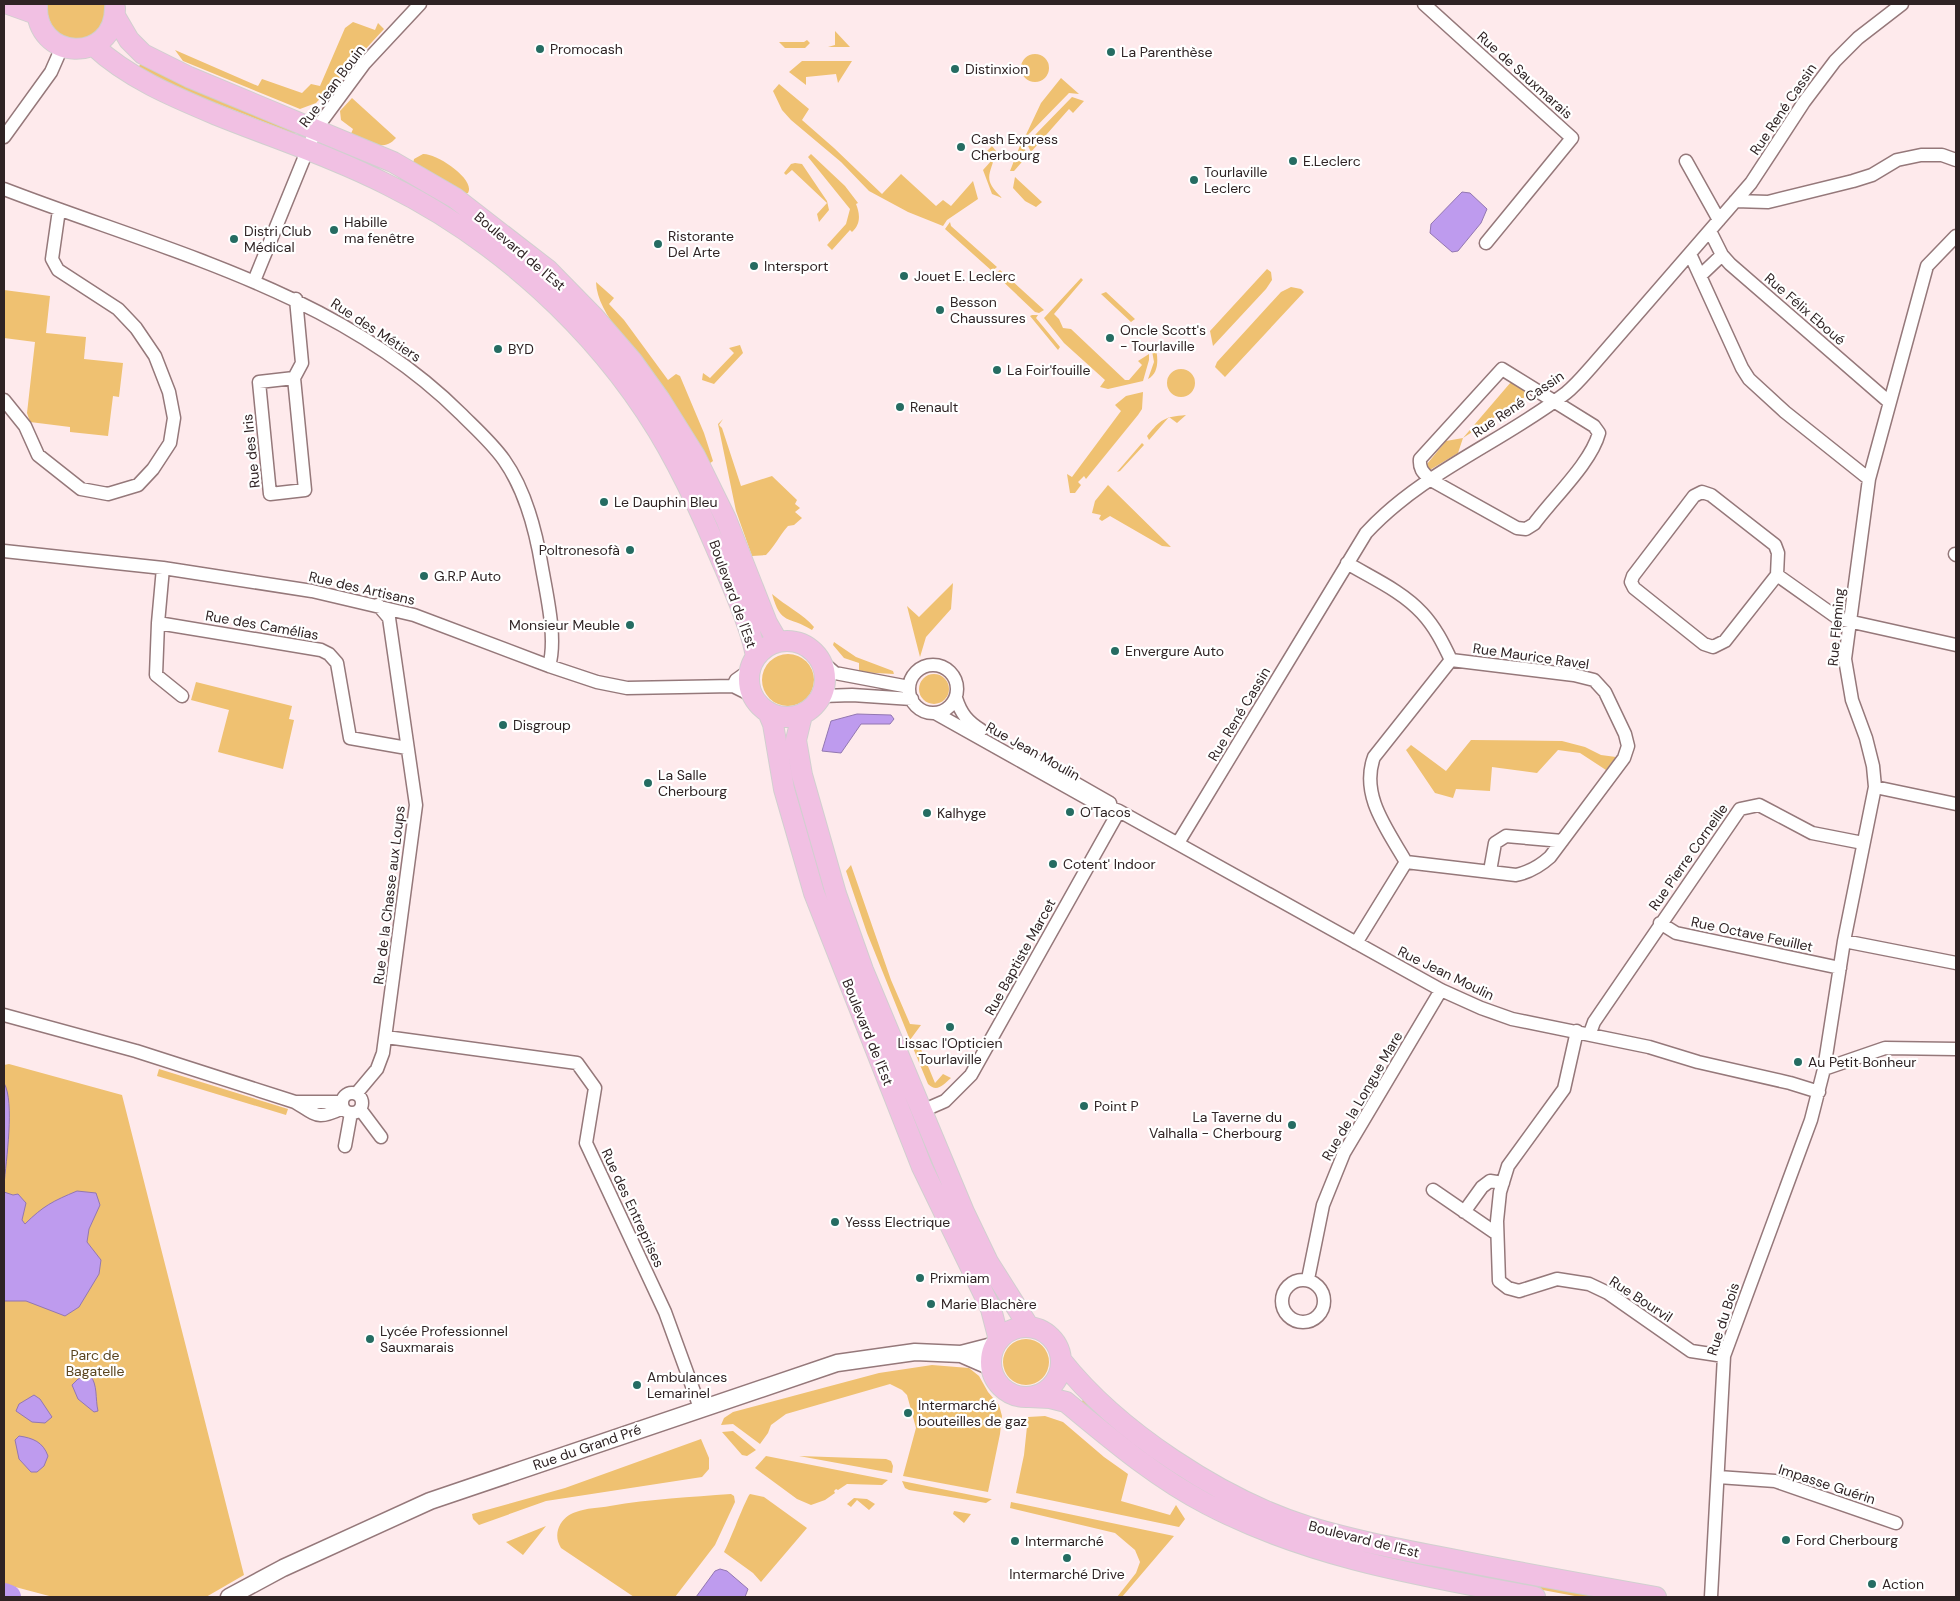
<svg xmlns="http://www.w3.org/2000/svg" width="1960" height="1601" font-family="'DM Sans',sans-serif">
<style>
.green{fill:#efc171}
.water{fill:#be9bee;stroke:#9377b1}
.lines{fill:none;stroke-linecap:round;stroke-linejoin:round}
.river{stroke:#be9bee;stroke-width:24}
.minor-casing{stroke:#95787a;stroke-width:15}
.tertiary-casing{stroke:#95787a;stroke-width:19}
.primary-casing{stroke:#d1cfcf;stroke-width:22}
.minor{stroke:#fff;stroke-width:12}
.tertiary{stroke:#fff;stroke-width:16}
.primary{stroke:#f1c0e3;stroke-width:20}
.poi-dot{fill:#256c62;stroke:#fff;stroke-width:2}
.labels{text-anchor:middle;stroke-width:4.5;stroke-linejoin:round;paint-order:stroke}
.poi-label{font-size:14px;fill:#2f2324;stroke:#fff;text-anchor:start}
.street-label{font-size:14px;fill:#2f2324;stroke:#fff}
.park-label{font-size:14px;fill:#5a4520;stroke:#fff}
</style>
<rect width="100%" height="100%" fill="#feeaec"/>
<path class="green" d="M48,4H105L103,26C98,29 93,37 87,39C65,47 44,25 48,4Z
M353,22L375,30L378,23L384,29L316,103L300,109L183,61L175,50L258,86L262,79L302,93L311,84L320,86L345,28Z
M835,31L850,47H828L835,45Z
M807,40L810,43L805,48H785L779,42H804Z
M1021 68a14 14 0 1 1 28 0a14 14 0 1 1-28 0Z
M142,61L297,129L295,134L218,104L191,96L137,70Z
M802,61H852L838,83L836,74L806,77V85L789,72Z
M1061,78L1079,94L1069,93L1024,139L1041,103Z
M779,84L809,109L802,120L834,148L882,194L901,174L936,206L943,200L951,206L973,181L978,199L947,220L943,226L908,212L869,191L841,162L791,120L782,110L773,91Z
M1072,97L1084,101L1073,113L1069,109L1031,152L1027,144L1032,138Z
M352,98L396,138C383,153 366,141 350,136L353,129L341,120L340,111Z
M1021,143L1028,155L1014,171H1010Z
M992,146L996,151C991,175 981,178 1002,198L992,194L983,170L992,160L985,153Z
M423,154C436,153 476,179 468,193L464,194L413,164L414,159Z
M811,154L845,186L858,203L856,204C860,214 861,224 852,232L850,230L832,250L827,245L846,224L850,209L808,157Z
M795,163L802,164L827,201L829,210L819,222L817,214L827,203L792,170L786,175L784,173L791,164Z
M1015,177L1042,202L1036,207L1025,201L1013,188Z
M950,222L951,226L997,267L992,271L945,229Z
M1267,269L1271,272L1272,280L1266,289L1213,346L1210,331Z
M1000,270L1044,310L1039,313L1035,312L995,274Z
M1081,278L1083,280L1054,314L1059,319L1063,328L1071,329L1125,380H1129L1142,365L1138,361L1149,354V360L1143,381L1108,389L1100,387L1105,380L1064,343L1044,318Z
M596,282L614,298L609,304L624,320L668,380L676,374L680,376L704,433L713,461L709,464C692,436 676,405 657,378C638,351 597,316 596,282Z
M1291,287L1301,289L1304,292L1225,377L1215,367L1217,362L1281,292Z
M4,290L50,296L46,333L86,337L84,359L123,363L119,397L113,396L108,436L70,432V427L30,422L27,413L35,342L4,338Z
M1106,292L1135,319L1131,322L1101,294Z
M1032,315H1038L1036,318L1060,347L1058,350L1030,316Z
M740,345L743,353L714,384L702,380L703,373L710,378L734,353L729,348Z
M1151,345H1155C1158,356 1160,373 1148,379L1154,362Z
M1167 383a14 14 0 1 1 28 0a14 14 0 1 1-28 0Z
M1511,382L1531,393L1463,438L1458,453L1428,471L1427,464L1446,441L1463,438Z
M1143,392L1142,409L1138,415L1086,479L1084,476L1078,482L1081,485L1075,493H1070L1067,474L1072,477L1121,411L1115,405L1126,396Z
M1186,415L1177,423L1169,417L1149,440L1147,436C1161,419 1164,417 1186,415Z
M723,419L719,425L722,428L741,486L772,476L797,500L795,504L800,508L795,512L802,518L794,525L788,526C779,536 775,546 766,555L752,556L736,511L718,424Z
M1142,443L1144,445L1120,471L1117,472Z
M1108,485L1171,547L1162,546L1110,516L1102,521L1099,519L1101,515L1092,513L1095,501Z
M953,583L951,609L926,637L920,657L907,606L919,617Z
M772,594C786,606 803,614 814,627L812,630C788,615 781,626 772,594Z
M834,642L856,657L893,671L894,674L859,672V663L844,658L833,645Z
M762 680a26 26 0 1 1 52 0a26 26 0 1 1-52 0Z
M919 689a15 15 0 1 1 30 0a15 15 0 1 1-30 0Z
M196,682L292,706L289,719L294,720L283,769L218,752L229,710L191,700Z
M1471,740L1562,741L1585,747L1601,755L1616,757L1606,770L1580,753L1558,750L1537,773L1492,767L1490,791L1456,789L1453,798L1435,793L1406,750L1411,745L1446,771Z
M851,865L891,980L910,1024L921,1025L910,1040L867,933L846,871Z
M918,1042L935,1083L943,1074L951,1078C943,1085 937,1093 928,1084L913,1048Z
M9,1064L122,1095L244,1575L206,1597H53L4,1584V1065Z
M159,1069L288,1109L286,1115L157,1076Z
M1003 1362a23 23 0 1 1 46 0a23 23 0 1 1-46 0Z
M932,1365L969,1368L979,1376L988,1392L999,1405L1002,1416L1000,1434L988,1492L903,1476L916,1428L907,1395L902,1390L890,1384L786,1414L771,1425L768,1433L760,1444L733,1424L721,1425L724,1418L733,1412L879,1373Z
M1085,1398L1241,1507L1619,1597H1580L1427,1568L1283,1531L1174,1476L1079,1404Z
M1045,1416L1063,1422L1104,1457L1128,1474L1121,1501L1170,1515L1176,1505L1185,1519L1179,1527L1016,1493L1024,1455L1028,1417Z
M733,1431L756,1450L747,1456L742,1455L722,1432Z
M701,1439L709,1458V1469L702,1477L546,1501L479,1525L473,1519L472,1514L565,1488Z
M766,1456L888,1480L882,1485L847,1484L838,1490L836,1489L834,1491L835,1493L825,1500L811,1505L797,1499L755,1468Z
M799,1456L886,1459L891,1461L893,1466L892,1473Z
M902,1481L991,1499H992L986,1503L909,1490L905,1488Z
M731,1494L734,1496L735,1502L715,1545L675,1597H634L561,1548C552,1534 560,1517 576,1512C586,1508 599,1508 610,1506C650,1499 691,1497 731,1494Z
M750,1494L764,1497L807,1528L761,1582L753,1573L724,1552C729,1543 747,1496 750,1494Z
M854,1498L867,1499L875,1504L869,1510L857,1500L851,1507L847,1504Z
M1011,1502L1174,1536L1122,1597H1117L1136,1573L1140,1562L1135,1550L1115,1533L1010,1508Z
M954,1511L971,1514L964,1523L953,1514Z
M546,1526L523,1555L506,1542Z"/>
<path class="water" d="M1462,192L1470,193L1487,209L1481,223L1458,251L1452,252L1430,233L1431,224Z
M857,714L891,715L894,719L890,724H861L841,753L822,751L831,721Z
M4,1083C15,1102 6,1161 4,1185Z
M77,1191L96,1193L100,1205L89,1229L87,1242L101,1260L99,1274L79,1307L65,1316L26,1301H4V1192L13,1195L18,1194L26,1203L22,1220L25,1224C43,1206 53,1201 77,1191Z
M90,1375C98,1385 95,1398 98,1411L94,1412L78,1399L72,1385L78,1379Z
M34,1395L40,1399L52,1417L45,1423L32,1422L16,1411L19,1404Z
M19,1436C33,1438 43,1442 48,1456L44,1466L37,1472H31L19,1459L15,1440Z
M720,1569L727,1571L748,1589L745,1597H696L715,1571Z"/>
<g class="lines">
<path class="river" d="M4,1595L9,1597"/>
<defs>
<path id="minor" d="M1424,4L1572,138L1486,243
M4,137L51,72L62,47
M1686,161L1719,220
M4,189C162,250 337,291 460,413C475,428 492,443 504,460C526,491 536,531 542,568C547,596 557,639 549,666
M1735,201L1768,202L1853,181L1872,175L1897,160L1921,155H1942L1956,160
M1710,231L1722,255L1730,264L1889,402
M1690,254L1742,368L1749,379L1785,412L1869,479
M1701,275L1722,255
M254,281L316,129L364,64L420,4
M1502,369L1594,426L1599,433C1591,463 1553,498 1534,524L1526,529L1517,528L1431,480C1424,473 1419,470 1420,459Z
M294,378L305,490L270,494L259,382Z
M294,378L302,363L296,299
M4,400L25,426L38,455L81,489L108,494L138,485L153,469L170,443L174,418L169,392L155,356L136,328L118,309L58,270L52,259L59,210
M4,551L163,568L312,591L414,615L549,666L597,682L627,688L733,686L753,696
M1955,554L1956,555
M1347,563C1372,578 1402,591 1422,613C1435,627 1443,643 1451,660L1374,757C1360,795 1387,829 1406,862
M163,568L158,623L321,650L329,654L337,663L350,738L407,748
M1777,575L1778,553L1775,545L1711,495L1702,492L1694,496L1633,576L1631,582L1634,588L1704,644L1713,647L1725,641L1777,575L1839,619L1956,645
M158,623L156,675L182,696
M821,661L835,673L909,687
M909 689a24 24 0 1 1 48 0a24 24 0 1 1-48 0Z
M733,686L736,680L750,670
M822,696L852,695L912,699
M956,698C961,714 968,722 981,730
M935,713L1092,801L1119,811L1441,990L1481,1008L1512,1019L1649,1047L1698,1062L1790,1083L1819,1092
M1019,751L1110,803
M1875,787L1956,804
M1178,843L1366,533C1421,473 1502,442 1566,393C1576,385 1585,374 1593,365L1751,183L1804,102L1835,61L1858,38L1902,4
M1406,862L1516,875C1530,872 1540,866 1550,857L1624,758L1628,746L1625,734L1605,692L1594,680L1574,675L1451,660
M1490,871L1495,843L1506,836L1562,841
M1660,923L1676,933L1840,968
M1844,941L1956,963
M1356,943L1406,862
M4,1015L136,1051L295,1102C318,1116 317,1120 343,1108
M1577,1031L1564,1089L1508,1166L1500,1192L1497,1221L1499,1281L1508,1288L1519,1291L1557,1279L1589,1284L1608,1293L1691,1351L1724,1356
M1590,1033L1594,1022L1740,809L1759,805L1812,833L1863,843
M386,1037L577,1063L595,1088L586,1143L665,1312L700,1408
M1824,1069L1885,1048L1956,1049
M342 1103a10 10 0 1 1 20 0a10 10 0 1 1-20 0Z
M356,1094L377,1069L383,1053L416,805L389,618L378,605
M295,1102H342
M360,1109L381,1137
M922,1111L945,1101L971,1075L1119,811
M345,1146L351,1113
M1433,1190L1497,1234
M1464,1212L1482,1187L1490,1181L1503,1183
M1308,1279L1323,1205L1344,1153L1441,990
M1282 1301a21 21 0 1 1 42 0a21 21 0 1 1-42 0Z
M1718,1477L1775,1481L1896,1523
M1711,1597L1724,1356L1811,1120L1824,1069L1844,941L1875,787L1873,766L1866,738L1852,700L1845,659L1869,479L1927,266L1956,236"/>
<path id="tertiary" d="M961,1354L996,1345
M229,1597L283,1568L430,1501L837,1363L915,1352L961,1354L991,1367"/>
<path id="primary" d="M8,4L36,14
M37,4C34,62 115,64 115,8
M115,16L129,40L143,54L189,77L393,162L455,198L548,270L594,317L632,361L660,400L695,456L726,519L767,623L778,642
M94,46C128,78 174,97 217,115C274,138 333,157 388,185C497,239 595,328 658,431C681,469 700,510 717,550C729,578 752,629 756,657
M749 679a38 38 0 1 1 76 0a38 38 0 1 1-76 0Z
M768,712L773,724L784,789L814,893L922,1167L991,1309L999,1340
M802,715L796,740L802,775L836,894L863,970L964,1212L988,1262L1029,1327
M991 1362a35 35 0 1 1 70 0a35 35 0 1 1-70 0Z
M1061,1360C1117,1431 1222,1500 1309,1527C1362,1543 1416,1552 1471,1563C1532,1575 1594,1586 1656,1597
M1029,1397L1050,1398L1066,1402C1111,1439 1155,1477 1207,1504C1310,1558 1423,1576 1535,1597"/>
</defs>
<use href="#minor" class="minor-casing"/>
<use href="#tertiary" class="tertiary-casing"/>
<use href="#primary" class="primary-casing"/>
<use href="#minor" class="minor"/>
<use href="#tertiary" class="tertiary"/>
<use href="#primary" class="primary"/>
</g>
<g class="poi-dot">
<circle cx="540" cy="49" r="5"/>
<circle cx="1111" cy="52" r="5"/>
<circle cx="955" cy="69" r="5"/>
<circle cx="961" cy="147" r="5"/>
<circle cx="1293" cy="161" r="5"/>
<circle cx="1194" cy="180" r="5"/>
<circle cx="334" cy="230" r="5"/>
<circle cx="234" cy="239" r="5"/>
<circle cx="658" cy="244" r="5"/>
<circle cx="754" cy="266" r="5"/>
<circle cx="904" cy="276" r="5"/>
<circle cx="940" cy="310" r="5"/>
<circle cx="1110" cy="338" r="5"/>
<circle cx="498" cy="349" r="5"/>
<circle cx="997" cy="370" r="5"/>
<circle cx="900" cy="407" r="5"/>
<circle cx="604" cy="502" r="5"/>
<circle cx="630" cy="550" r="5"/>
<circle cx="424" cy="576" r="5"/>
<circle cx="630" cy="625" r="5"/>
<circle cx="1115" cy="651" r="5"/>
<circle cx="503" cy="725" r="5"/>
<circle cx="648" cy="783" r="5"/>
<circle cx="1070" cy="812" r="5"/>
<circle cx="927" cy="813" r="5"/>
<circle cx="1053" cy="864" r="5"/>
<circle cx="950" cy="1027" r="5"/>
<circle cx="1798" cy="1062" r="5"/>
<circle cx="1084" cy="1106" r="5"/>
<circle cx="1292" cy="1125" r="5"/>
<circle cx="835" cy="1222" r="5"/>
<circle cx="920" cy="1278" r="5"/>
<circle cx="931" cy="1304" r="5"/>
<circle cx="370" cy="1339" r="5"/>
<circle cx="637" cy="1385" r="5"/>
<circle cx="908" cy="1413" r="5"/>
<circle cx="1786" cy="1540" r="5"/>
<circle cx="1015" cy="1541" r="5"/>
<circle cx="1067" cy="1558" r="5"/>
<circle cx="1872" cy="1584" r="5"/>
</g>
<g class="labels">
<g class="poi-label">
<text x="550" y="54">Promocash</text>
<text x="1121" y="57">La Parenthèse</text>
<text x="965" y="74">Distinxion</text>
<text x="971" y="144">Cash Express<tspan x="971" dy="16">Cherbourg</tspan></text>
<text x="1303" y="166">E.Leclerc</text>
<text x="1204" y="177">Tourlaville<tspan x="1204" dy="16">Leclerc</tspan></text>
<text x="344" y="227">Habille<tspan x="344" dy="16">ma fenêtre</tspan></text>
<text x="244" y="236">Distri Club<tspan x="244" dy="16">Médical</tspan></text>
<text x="668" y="241">Ristorante<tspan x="668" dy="16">Del Arte</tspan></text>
<text x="764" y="271">Intersport</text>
<text x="914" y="281">Jouet E. Leclerc</text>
<text x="950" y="307">Besson<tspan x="950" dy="16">Chaussures</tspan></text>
<text x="1120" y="335">Oncle Scott's<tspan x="1120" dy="16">- Tourlaville</tspan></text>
<text x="508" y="354">BYD</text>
<text x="1007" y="375">La Foir'fouille</text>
<text x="910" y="412">Renault</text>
<text x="614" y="507">Le Dauphin Bleu</text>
<text x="620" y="555" text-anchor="end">Poltronesofà</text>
<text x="434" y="581">G.R.P Auto</text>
<text x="620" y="630" text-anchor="end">Monsieur Meuble</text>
<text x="1125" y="656">Envergure Auto</text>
<text x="513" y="730">Disgroup</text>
<text x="658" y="780">La Salle<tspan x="658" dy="16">Cherbourg</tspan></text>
<text x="1080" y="817">O'Tacos</text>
<text x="937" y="818">Kalhyge</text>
<text x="1063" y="869">Cotent' Indoor</text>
<text x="950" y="1048" text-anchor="middle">Lissac l'Opticien<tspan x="950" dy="16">Tourlaville</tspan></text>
<text x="1808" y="1067">Au Petit Bonheur</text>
<text x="1094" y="1111">Point P</text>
<text x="1282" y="1122" text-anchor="end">La Taverne du<tspan x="1282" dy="16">Valhalla - Cherbourg</tspan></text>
<text x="845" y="1227">Yesss Electrique</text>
<text x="930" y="1283">Prixmiam</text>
<text x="941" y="1309">Marie Blachère</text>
<text x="380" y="1336">Lycée Professionnel<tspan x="380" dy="16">Sauxmarais</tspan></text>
<text x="647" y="1382">Ambulances<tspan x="647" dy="16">Lemarinel</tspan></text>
<text x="918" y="1410">Intermarché<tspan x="918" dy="16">bouteilles de gaz</tspan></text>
<text x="1796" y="1545">Ford Cherbourg</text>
<text x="1025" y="1546">Intermarché</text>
<text x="1067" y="1579" text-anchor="middle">Intermarché Drive</text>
<text x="1882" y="1589">Action</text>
</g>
<g class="street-label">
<text transform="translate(1525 75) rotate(42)" y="5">Rue de Sauxmarais</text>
<text transform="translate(332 86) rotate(-53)" y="5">Rue Jean Bouin</text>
<text transform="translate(1783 109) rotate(-56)" y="5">Rue René Cassin</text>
<text transform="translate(520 251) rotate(40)" y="5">Boulevard de l'Est</text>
<text transform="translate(1805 309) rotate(41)" y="5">Rue Félix Eboué</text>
<text transform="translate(376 330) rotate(33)" y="5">Rue des Métiers</text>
<text transform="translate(1518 404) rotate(-34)" y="5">Rue René Cassin</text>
<text transform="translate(251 451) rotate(-96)" y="5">Rue des Iris</text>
<text transform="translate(362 588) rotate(13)" y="5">Rue des Artisans</text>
<text transform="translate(733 594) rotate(70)" y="5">Boulevard de l'Est</text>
<text transform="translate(262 625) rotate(10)" y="5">Rue des Camélias</text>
<text transform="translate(1836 627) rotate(-85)" y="5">Rue Fleming</text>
<text transform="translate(1531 656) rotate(8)" y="5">Rue Maurice Ravel</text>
<text transform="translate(1239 714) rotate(-59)" y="5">Rue René Cassin</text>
<text transform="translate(1033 751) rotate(29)" y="5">Rue Jean Moulin</text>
<text transform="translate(1688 857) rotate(-55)" y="5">Rue Pierre Corneille</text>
<text transform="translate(389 895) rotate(-83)" y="5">Rue de la Chasse aux Loups</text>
<text transform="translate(1752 934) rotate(12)" y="5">Rue Octave Feuillet</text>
<text transform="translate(1020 957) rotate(-61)" y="5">Rue Baptiste Marcet</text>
<text transform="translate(1446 973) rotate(26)" y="5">Rue Jean Moulin</text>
<text transform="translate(868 1032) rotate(68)" y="5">Boulevard de l'Est</text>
<text transform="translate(1362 1096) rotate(-60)" y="5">Rue de la Longue Mare</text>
<text transform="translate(633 1208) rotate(65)" y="5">Rue des Entreprises</text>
<text transform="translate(1641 1299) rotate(33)" y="5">Rue Bourvil</text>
<text transform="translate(1723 1319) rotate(-72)" y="5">Rue du Bois</text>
<text transform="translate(587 1447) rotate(-19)" y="5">Rue du Grand Pré</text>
<text transform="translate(1827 1484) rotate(18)" y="5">Impasse Guérin</text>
<text transform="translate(1364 1539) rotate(14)" y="5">Boulevard de l'Est</text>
</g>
<g class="park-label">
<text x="95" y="1360">Parc de<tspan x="95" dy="16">Bagatelle</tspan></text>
</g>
</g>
<rect width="1960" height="1601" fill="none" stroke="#2f2324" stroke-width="10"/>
</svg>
